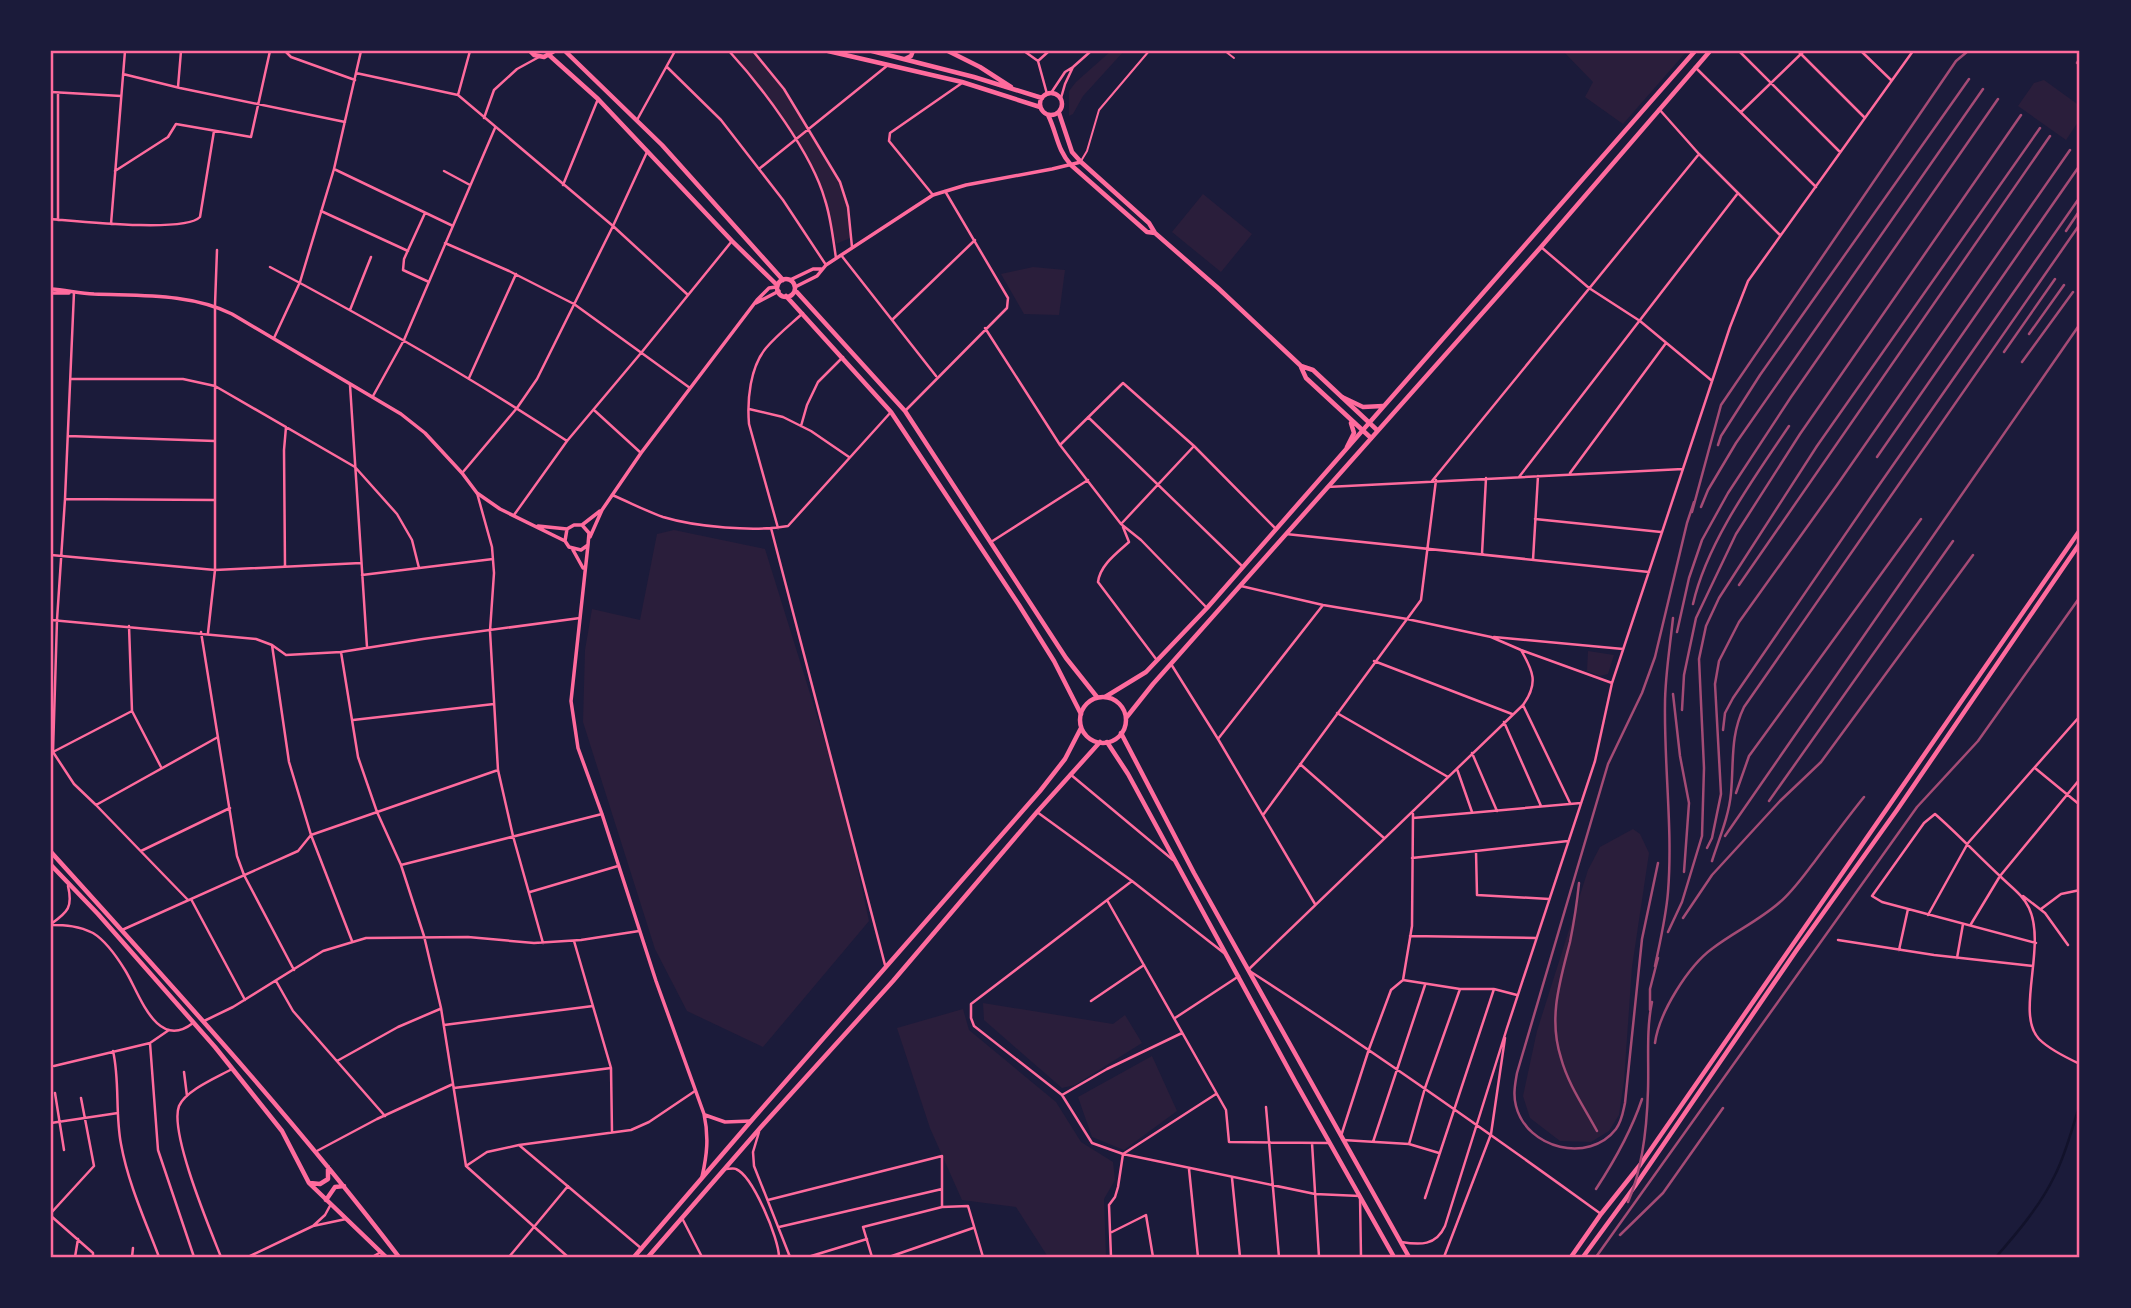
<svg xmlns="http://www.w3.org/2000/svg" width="2131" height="1308" font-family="Commissioner,sans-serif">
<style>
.green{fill:#2a1e3b}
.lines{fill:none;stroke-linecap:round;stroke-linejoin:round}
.stream{stroke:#12122b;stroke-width:2.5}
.service{stroke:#ff6b9d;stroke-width:2}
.minor{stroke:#ff6b9d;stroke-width:2.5}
.tertiary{stroke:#ff6b9d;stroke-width:3.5}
.secondary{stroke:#ff6b9d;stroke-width:4.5}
.primary{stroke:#ff6b9d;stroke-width:4.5}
.rail{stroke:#a44b75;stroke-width:2.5}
.neatline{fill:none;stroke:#ff6b9d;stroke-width:2.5}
</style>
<rect width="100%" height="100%" fill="#1b1b3a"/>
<path class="green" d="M729,51H753L784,89L840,182L848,207L850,238L836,244C831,221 827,197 816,176C794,131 763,88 729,51Z
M1111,51H1124L1083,96L1073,114L1069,116V91L1076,82Z
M1563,51H1687L1623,124L1585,97L1593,82Z
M2044,80L2080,106V119L2066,140L2018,106L2034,83Z
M1203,194L1252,234L1221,272L1172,232Z
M1033,267L1065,270L1059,315L1024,314L1001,274Z
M674,530L765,549L841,793L869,921L763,1047L687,1011L655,949L583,722L585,650L592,609L640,620L657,534Z
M1588,651L1614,655L1608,674L1600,676L1587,671Z
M1633,829L1640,834L1649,853L1632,967L1624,1081L1619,1115L1609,1131L1591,1142L1560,1141L1530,1118L1523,1096L1537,1031L1588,870L1600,847Z
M983,1003L1113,1024L1125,1015L1142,1043L1075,1085L1062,1088L984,1020Z
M963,1009L969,1030L1056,1102L1081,1142L1113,1162L1115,1180L1104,1199L1106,1257H1048L1016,1207L962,1200L930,1128L897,1028Z
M1152,1056L1177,1111L1124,1150L1092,1137L1078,1097Z"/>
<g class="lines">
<path class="stream" d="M1996,1257C2017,1233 2040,1206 2054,1177C2066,1154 2072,1128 2080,1104"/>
<path class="service" d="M1225,51L1234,58
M1081,161L1087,151L1099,110L1149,51"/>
<path class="minor" d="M285,51L291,57L355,80
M729,51C762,87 812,153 825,200C831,218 833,239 836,258
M753,51L784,89L840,182L848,207L852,247
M1024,51L1038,61L1047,94
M1739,51L1840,152
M1798,51L1865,118
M1861,51L1891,80
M1038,61L1049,51
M667,67L721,120L783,200L826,265
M1695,67L1816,187
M356,73L458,95L613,226L688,295
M123,74L180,88L345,122
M178,87L181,51
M51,92L121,96
M58,93V220
M1051,93L1065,72L1073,67L1091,51
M458,95L470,51
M1061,98L1065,84L1073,67
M1659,109L1699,154L1780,235
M1741,112L1804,51
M484,118L494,90L517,69L539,57
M637,120L675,51
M334,169L453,226
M759,169L888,65
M115,171L168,137L176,124L251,137L270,51
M444,171L470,185
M563,185L598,99
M933,195L889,141L890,133L962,83
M321,211L408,251
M425,213L404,259L403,270L429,282
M51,219C76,221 185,233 200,217L214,131
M111,224L125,51
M445,243L509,271L574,304L690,388
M1541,247L1589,288L1640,321L1711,380
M841,255L936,376
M270,267C372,321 471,377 567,441
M74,292L65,499L57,620L53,752L74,784L96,805L188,900
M350,310L371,257
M892,320L975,240
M985,328L1060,445L1121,524L1141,540L1207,608
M274,338L300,282L334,169L361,51
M469,378L516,274
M72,379H183L215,386L355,467L397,514L412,540L419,568
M350,385L367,647
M373,396L404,340L495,128
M749,409L783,417L811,431L849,457
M594,410L641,453
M906,410L1007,308L1008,298L945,191
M1088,417L1243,567
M801,426L807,405L818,382L843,357
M68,436L215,441
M1060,445L1123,383L1194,446L1276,529
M463,472L517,408L537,379L613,226L647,152
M1570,473L1666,343
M1519,477L1738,193
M1432,481L1699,154
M1327,487L1683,469
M477,493L492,547L494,573L490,631L498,770L513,836L543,943
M612,495C629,502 646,511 663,517C696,527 754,532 788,526L891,412
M65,499L215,500
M514,515L567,441L641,353L732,241
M1535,519L1661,532
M1122,523L1194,446
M1123,527L1129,542C1117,553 1100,565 1098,582L1156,659
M771,528L885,965
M778,528L749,424C747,400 750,367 766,348C777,335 791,324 803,313
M1286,534L1649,572
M991,542L1088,480
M1482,554L1486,478
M51,555L215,570L361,563
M1533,560L1538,476
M285,566L284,450L286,427
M362,575L493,559
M1241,586L1323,605L1407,619L1491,637L1521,650L1612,683
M51,620L256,639L272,645L286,655L341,652L423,639L580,618
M129,626L132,711L161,767
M201,632L237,856L244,875L294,970
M208,633L215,570V305L217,250
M1494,637L1623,649
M272,645L289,762L311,835L352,941
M1521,650C1533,671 1539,683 1523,705L1248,970C1368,1047 1485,1130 1601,1214
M341,652L358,757L377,812L401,865L424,936L441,1008L466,1166
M1374,661L1512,714
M1171,664L1218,739L1315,904
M1523,705L1570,803
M1337,713L1448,777
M353,720L494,704
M1504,722L1541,806
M1218,739L1323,605
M51,753L132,711
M1472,753L1497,811
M1300,764L1384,838
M2035,768L2080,805
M1457,769L1472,812
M1070,774L1173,860
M96,805L218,737
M1037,812L1132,881L1224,953
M1263,815L1421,600L1436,480
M1413,818L1581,803
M141,851L230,808
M1476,851L1477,895L1549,899
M1412,858L1568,841
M401,865L602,814
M1132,881L971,1004V1018L974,1026L1062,1095L1107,1069L1182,1033
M530,892L618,866
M2023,896L2045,913L2068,945
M191,899L245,1000
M1107,900L1226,1110L1229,1142L1329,1143
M2041,909L2061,894L2080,890
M1928,915L1968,843L2080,716
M51,924C68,912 73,907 68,886
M1971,924L2000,876L2080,779
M51,925C66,925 79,926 93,933C106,941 117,957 125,970C139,992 156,1052 193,1023
M122,930L298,851L311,835L498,770
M1410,936L1536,938
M1838,940L1934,955L2033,966
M574,941L611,1068L612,1132
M2036,943L1882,902L1872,896L1924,823L1935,814C1958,834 1978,856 2001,877C2011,887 2023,895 2029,908C2047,946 2015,1014 2039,1039C2050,1050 2067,1058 2080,1064
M1899,950L1908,909
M1957,958L1963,924
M1403,980L1460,989H1494L1517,995
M276,981L293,1011L385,1116
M1091,1001L1144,965
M1175,1018L1239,976
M204,1021L233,1007L323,951L366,938L468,937L534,943L581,940L639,931
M444,1025L593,1006
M150,1043L158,1150L194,1257
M113,1051C120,1081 115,1113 121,1144C128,1183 145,1220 159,1257
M337,1061L398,1027L440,1009
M54,1066L150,1043L169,1030
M184,1072L187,1096
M454,1088L611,1068
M55,1093L64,1150
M1062,1095L1092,1143L1123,1154L1315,1194L1360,1196L1361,1257
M1266,1107L1279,1257
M51,1123L118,1113
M759,1132L753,1152L754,1166L790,1257
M1341,1136L1369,1049L1391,990L1403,980L1412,926L1413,814
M1343,1140L1409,1144L1439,1153
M1373,1142L1425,985
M1312,1143L1319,1257
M1409,1144L1425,1088L1460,989
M519,1145L642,1249
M315,1152L377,1119L453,1084
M466,1166L487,1152L519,1145L631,1130L649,1122L695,1091
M466,1166L568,1257
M725,1169C728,1169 734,1168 736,1169C753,1176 779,1239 779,1257
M1189,1169L1198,1257
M1232,1178L1240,1257
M1425,1198L1494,989
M768,1200L942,1156V1207
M51,1213L94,1166L81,1098
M51,1216L93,1253V1257
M682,1218L702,1257
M313,1226L325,1215L331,1204
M779,1227L942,1189
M1112,1232L1146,1215L1153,1257
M1401,1242C1420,1245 1436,1246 1445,1226L1507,1028L1595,761L1612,683L1730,327L1748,281L1913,51
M75,1257L78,1239
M132,1257L133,1248
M221,1257C210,1229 169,1132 179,1106C186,1090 218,1077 232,1069
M248,1257L313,1226L346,1219
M372,1257L381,1252
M509,1257L568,1186
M808,1257L867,1239
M872,1257L863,1227L942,1207L968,1206L983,1257
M889,1257L973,1228
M1111,1257L1109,1205L1115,1197L1118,1187L1123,1154L1216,1094
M1444,1257L1491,1134L1505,1038"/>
<path class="tertiary" d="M790,280L813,269H821
M795,287L817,276L826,265L933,195L966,185L1052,169L1081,162
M51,289C65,290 79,293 94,294C140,296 190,293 232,314L401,414L425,433L462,473L477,493L500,509L565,541
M51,293H69
M756,303L779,291
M582,525L600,511
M538,526L567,529L574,525H582L589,533L588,545L581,550L569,547L565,541L567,529
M590,537L602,510L641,453L757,300L769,288L776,287
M588,545L571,701L578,748L602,814L656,981L704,1114C709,1137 707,1155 702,1177
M573,550L583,568
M705,1115L725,1122L751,1121"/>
<path class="secondary" d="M530,51L534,55L544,57L554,51
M565,51L662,145L783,280
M828,51L962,82L1040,107
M872,51L974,77L1042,98
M948,51L980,67L1011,87
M549,55L598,99L732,241L777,285
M905,59L911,56L913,51
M1040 104a11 11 0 1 1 22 0a11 11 0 1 1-22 0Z
M1059,113L1072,152L1081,162L1149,223L1155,233
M1048,115C1057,133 1057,150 1071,165L1147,232L1155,233L1218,288L1301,366L1313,370L1377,430
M777 288a9 9 0 1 1 18 0a9 9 0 1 1-18 0Z
M795,290L905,411L1066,658L1097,697
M786,296L891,412L1019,605L1054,661L1081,714
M1301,367L1306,378L1371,438
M1347,447L1354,433L1351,423
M1121,733L1194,873L1409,1257
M1107,742L1128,774L1296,1083L1394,1257
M51,852C170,984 291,1115 399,1257
M51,865L98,914L215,1047L282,1131L309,1183L386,1257
M310,1183L320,1184L328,1179V1167
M326,1200L335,1187L344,1186
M1571,1257L1601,1214L1640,1165L2080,530
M1583,1257L1635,1186L1796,951L1897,810L2080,543"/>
<path class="primary" d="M1342,397L1363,407L1383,406
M1105,697L1146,672L1207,608L1695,51
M1080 720a23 23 0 1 1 46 0a23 23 0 1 1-46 0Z
M1126,718L1153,684L1541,247L1710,51
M634,1257L751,1121L1040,791L1065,759L1081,728
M648,1257L761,1127L893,981L1037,812L1100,742"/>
<path class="rail" d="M2077,63L2080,58
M2066,231L2080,210
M2029,334L2064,285
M2004,352L2055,279
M2022,362L2073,292
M1718,445L1721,436L1760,375L1969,79
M1877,457L2080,165
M1701,507L1708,490L1736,443L1983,89
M1692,512L1721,405L1956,61L1968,51
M1739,585L2050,136
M1693,604C1707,542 1754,478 1789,426
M1677,632L1689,578L1702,540L1728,493L1791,397L1998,99
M1673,694L1680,756L1689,803L1684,872
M1682,710L1684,675L1696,618L1736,534L1800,434L2021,115
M1723,730L1725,713L1733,698L1877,488L2080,197
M1736,793L1749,756L1921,519
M1769,801L1953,541
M1725,836L2080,324
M1707,848L1712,838L1721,794L1715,684L1719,661L1739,622L1837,485L2070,150
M1712,861C1719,839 1729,816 1731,793C1734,761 1730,736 1744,707L2080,224
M1658,863L1642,939L1625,1103C1623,1112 1622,1121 1616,1129C1589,1164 1527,1149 1516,1106C1513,1095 1515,1084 1517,1073L1608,764L1642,693L1655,657L1687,523L1694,502
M1579,883C1577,903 1574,922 1570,942C1560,981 1548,1018 1561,1058C1568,1084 1584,1107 1597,1131
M1683,918L1712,875L1780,801L1821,762L1973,555
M1668,932L1682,902L1702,836L1704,768L1699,659L1706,626L1719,598L1817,446L2040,128
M1655,966C1660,942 1666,917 1668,892C1673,830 1664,767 1665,704C1665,676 1670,647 1673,618
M1650,1010V989L1658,958
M1655,1043C1659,1013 1688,966 1713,948C1734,932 1760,920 1780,902C1793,891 1804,875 1815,861C1831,840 1847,818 1864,797
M1596,1189C1615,1160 1631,1132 1642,1099
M1628,1202C1643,1168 1647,1127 1648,1090C1649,1061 1646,1030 1652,1002
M1620,1235L1663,1193L1723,1108
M1596,1257L1917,807L1978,741L2080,597"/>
</g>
<rect width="2131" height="1308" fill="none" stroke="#1b1b3a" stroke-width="105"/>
<rect x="52" y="52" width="2026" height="1204" class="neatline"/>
</svg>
